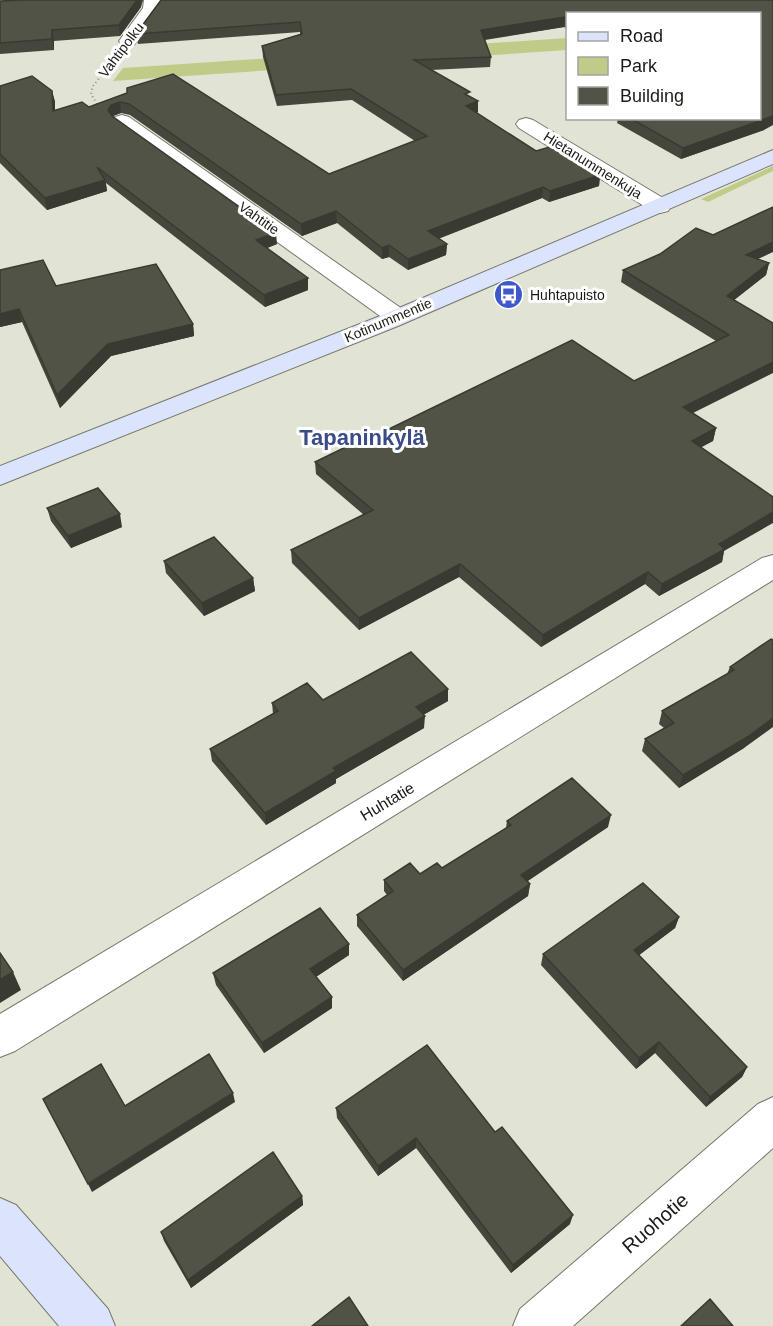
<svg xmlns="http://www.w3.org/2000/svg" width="773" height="1326" font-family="Helvetica,sans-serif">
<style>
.green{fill:#c0cb87}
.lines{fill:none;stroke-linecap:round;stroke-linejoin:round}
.street-casing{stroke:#75786a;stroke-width:2}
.secondary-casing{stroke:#75786a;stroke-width:2}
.path{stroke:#8c8e83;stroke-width:2;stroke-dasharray:1 3;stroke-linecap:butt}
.street{fill:#fff;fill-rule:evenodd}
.secondary{fill:#dbe3fd;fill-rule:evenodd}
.wall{fill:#46473c}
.shaded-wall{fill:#393a31}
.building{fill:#515346;stroke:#393a31;stroke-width:1.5}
.labels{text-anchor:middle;stroke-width:6;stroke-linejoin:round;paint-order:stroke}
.far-street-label{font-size:14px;fill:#1a1b16;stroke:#fff}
.far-poi-label{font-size:14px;fill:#1a1b16;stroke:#fff;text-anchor:start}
.street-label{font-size:16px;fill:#1a1b16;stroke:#fff}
.near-street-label{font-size:20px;fill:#1a1b16;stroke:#fff}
.district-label{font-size:22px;font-weight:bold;fill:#3a4c87;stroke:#fff}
</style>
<rect width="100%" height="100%" fill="#e1e4d5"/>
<path class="green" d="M567,38V50L113,81L123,68Z
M773,166V171L708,202L701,199Z"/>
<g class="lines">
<defs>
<path id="street" d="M144,0H162L161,8L134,45H122L119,41L143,8Z
M122,115L129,117L405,311L408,316L405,321L396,323L387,321L115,125L112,121L115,117Z
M526,118L533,120L668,201L671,206L668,211L660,213L652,211L519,128L516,124L519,120Z
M773,555V580L15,1051L0,1057V1014L762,558Z
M773,1097V1148L573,1326H513L520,1309L758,1104Z"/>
<path id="secondary" d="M773,150V164L398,326L0,485V466L380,316Z
M0,1198L16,1205L108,1309L115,1326H59L0,1256Z"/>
</defs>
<use href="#street" class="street-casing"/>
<use href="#secondary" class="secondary-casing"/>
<path class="path" d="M97,104L91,94L93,86L113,61"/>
<use href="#street" class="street"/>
<use href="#secondary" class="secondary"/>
</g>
<path class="wall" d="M161,0H773L764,130L681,159L617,123L618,118H759V14H567V29L564,27L485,40L491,57L490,67L431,70L470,97L478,112L476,113L536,151L600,175L599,186L549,202L542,198L439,238L447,244L446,255L408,270L389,257L382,259L337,223L302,236L130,115L121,113L113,116L277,244L267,248L308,290L265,307L106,183L107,191L47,210L0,163V86L52,91L55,102V110L89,107L127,93L329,174L415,141L352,100L277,106L263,57L262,46L300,34V32L138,44L136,34Z
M0,1L141,7L120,36L54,41V50L0,54Z
M758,259L769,263L766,275L734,300L773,323L693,413L716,428L713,441L700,447L724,551L722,562L659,596L645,584L541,647L459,577L359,630L292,563L291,550L364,515L316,474L315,462L352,447L634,381L716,341L621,282L623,270Z
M0,270L56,286L193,324L194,336L111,356L60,408L22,322L0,327Z
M47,508L122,527L71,548L51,521Z
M164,561L253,578L255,591L204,616L166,573Z
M771,639L744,748L679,788L642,751L645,739L664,728L659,724L662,711L727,674L730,667Z
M323,700L448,701L423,715L424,728L336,779V783L266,825L212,761L210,749L273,714L272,703Z
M507,821L608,827L527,881L530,884L528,896L403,981L357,926V915L387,895L384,891V880L420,874L442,868L506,828Z
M679,917L675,928L639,955L747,1067L742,1077L706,1107L655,1053L636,1069L541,965L543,954Z
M349,944V955L316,977L332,1008L264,1053L216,985L213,973Z
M336,1108L495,1132L570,1224L511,1273L416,1148L378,1176L337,1118Z
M302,1196L303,1205L191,1288L164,1241L161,1232Z"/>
<path class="shaded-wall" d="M137,0H143L141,7L120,36L119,25Z
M565,17L564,27L480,40L481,30Z
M52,30L54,41V50L52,39Z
M52,91L55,102V122L53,111Z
M478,101V112L465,117L466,106Z
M120,102L121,113L113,116L110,121L108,110L111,105Z
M773,116V125L764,130L681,159L683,148Z
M600,175L599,186L549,202L550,191Z
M105,180L107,191L47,210L45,198Z
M543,187L542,198L428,243V231Z
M336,211L337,223L302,236L301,224Z
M276,233L277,244L257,252L256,240Z
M773,242V252L743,266L746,255Z
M447,244L446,255L408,270V259Z
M389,245V257L382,259V248Z
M769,263L766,275L724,308L727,296Z
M308,278V290L265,307L264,295Z
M19,309L22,322L0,327V314Z
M193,324L194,336L111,356L60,408L57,395L108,344Z
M773,362V373L681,419L683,407Z
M716,428L713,441L689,454L692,441Z
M773,512V523L724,551L722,562L659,596L662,584L719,544Z
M120,514L122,527L71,548L68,536Z
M460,564L459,577L359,630V618Z
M648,572L645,584L541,647L543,635Z
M253,578L255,591L204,616L202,603Z
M448,689V701L416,719V707Z
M425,716L424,728L336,779V783L266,825L265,813L333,768Z
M773,718V727L744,748L679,788L683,775Z
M611,815L608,827L519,887L521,875Z
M530,884L528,896L403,981V970Z
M679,917L675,928L630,962L634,950Z
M349,944V955L311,980L310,969Z
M13,972L21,990L0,1003V980Z
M332,997V1008L264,1053L262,1043Z
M659,1042L655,1053L636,1069L639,1058Z
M747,1067L742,1077L706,1107L710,1097Z
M233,1093L235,1102L92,1192L88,1184Z
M416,1138V1148L378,1176V1166Z
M302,1196L303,1205L191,1288L188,1280Z
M573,1215L570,1224L511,1273L513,1265Z"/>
<path class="building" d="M22,0H137L119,25L52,30V39L0,43V1Z
M161,0H773V116L683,148L630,118H759V14H567V18L565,17L481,30L491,57L414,60L470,92L465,94L478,101L466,106L536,151L553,146L600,175L550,191L543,187L428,231L447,244L408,259L389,245L382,248L336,211L301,224L129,104L120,102L111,105L108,110L112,116L276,233L256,240L308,278L264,295L97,167L105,180L45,198L0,154V86L32,76L52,91L53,111L82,102L89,107L127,93V88L173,74L329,174L427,136L351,89L276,95L262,46L302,34L300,22L136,34Z
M773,207V242L746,255L769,263L727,296L773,323V362L683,407L716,428L692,441L773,497V512L719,544L725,549L662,584L648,572L543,635L460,564L359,618L291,550L373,510L315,462L350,445L352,447L572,340L634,381L729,335L623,270L660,254L696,228L713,235Z
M43,260L56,286L156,264L193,324L108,344L57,395L19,309L0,314V270Z
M98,488L120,514L68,536L47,508Z
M214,537L253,578L202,603L164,561Z
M771,639L773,640V718L749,736L683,775L645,739L674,723L662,711L734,670L730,667Z
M411,652L448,689L416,707L425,716L333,768L336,771L265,813L210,749L278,711L272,703L307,683L323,700Z
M572,778L611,815L521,875L530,884L403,970L357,915L393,891L384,880L410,863L420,874L437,863L442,868L511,825L507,821Z
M643,883L679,917L634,950L747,1067L710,1097L659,1042L639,1058L543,954Z
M320,908L349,944L310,969L332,997L262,1043L213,973Z
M0,953L13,972L0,980Z
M427,1045L495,1132L502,1127L573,1215L513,1265L416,1138L378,1166L336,1108Z
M209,1054L233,1093L88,1184L43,1099L101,1064L125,1106Z
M273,1152L302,1196L188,1280L161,1232Z
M349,1297L368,1326H312Z
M710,1299L733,1326H681Z"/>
<defs>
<symbol id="bus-disc" viewBox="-11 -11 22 22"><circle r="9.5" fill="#3e59cc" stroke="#fff"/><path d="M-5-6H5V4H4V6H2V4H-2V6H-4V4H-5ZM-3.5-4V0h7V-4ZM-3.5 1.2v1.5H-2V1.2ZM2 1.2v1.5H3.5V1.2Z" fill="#fff"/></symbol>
</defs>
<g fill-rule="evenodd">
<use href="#bus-disc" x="492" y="278" width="33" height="33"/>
</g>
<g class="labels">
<g class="far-street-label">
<text transform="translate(121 50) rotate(-53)" y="5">Vahtipolku</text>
<text transform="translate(593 165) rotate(32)" y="5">Hietanummenkuja</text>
<text transform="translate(259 218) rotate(35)" y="5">Vahtitie</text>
<text transform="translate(388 320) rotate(-23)" y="5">Kotinummentie</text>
</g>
<g class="far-poi-label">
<text x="530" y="300">Huhtapuisto</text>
</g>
<g class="street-label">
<text transform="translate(387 801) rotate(-31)" y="6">Huhtatie</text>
</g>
<g class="near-street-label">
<text transform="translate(655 1223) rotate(-41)" y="7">Ruohotie</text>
</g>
<g class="district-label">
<text x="362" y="445">Tapaninkylä</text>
</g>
</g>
<rect x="566" y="12" width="195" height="108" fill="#ffffff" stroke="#a3a4a2" stroke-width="1.5"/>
<rect x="578" y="32" width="30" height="9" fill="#dbe3fd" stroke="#a3a4a2" stroke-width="1.5"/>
<text x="620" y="42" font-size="18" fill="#1a1b16">Road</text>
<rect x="578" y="57" width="30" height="18" fill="#c0cb87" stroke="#a3a4a2" stroke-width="1.5"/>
<text x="620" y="72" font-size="18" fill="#1a1b16">Park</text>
<rect x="578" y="87" width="30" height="18" fill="#515346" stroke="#a3a4a2" stroke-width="1.5"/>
<text x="620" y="102" font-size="18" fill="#1a1b16">Building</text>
</svg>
